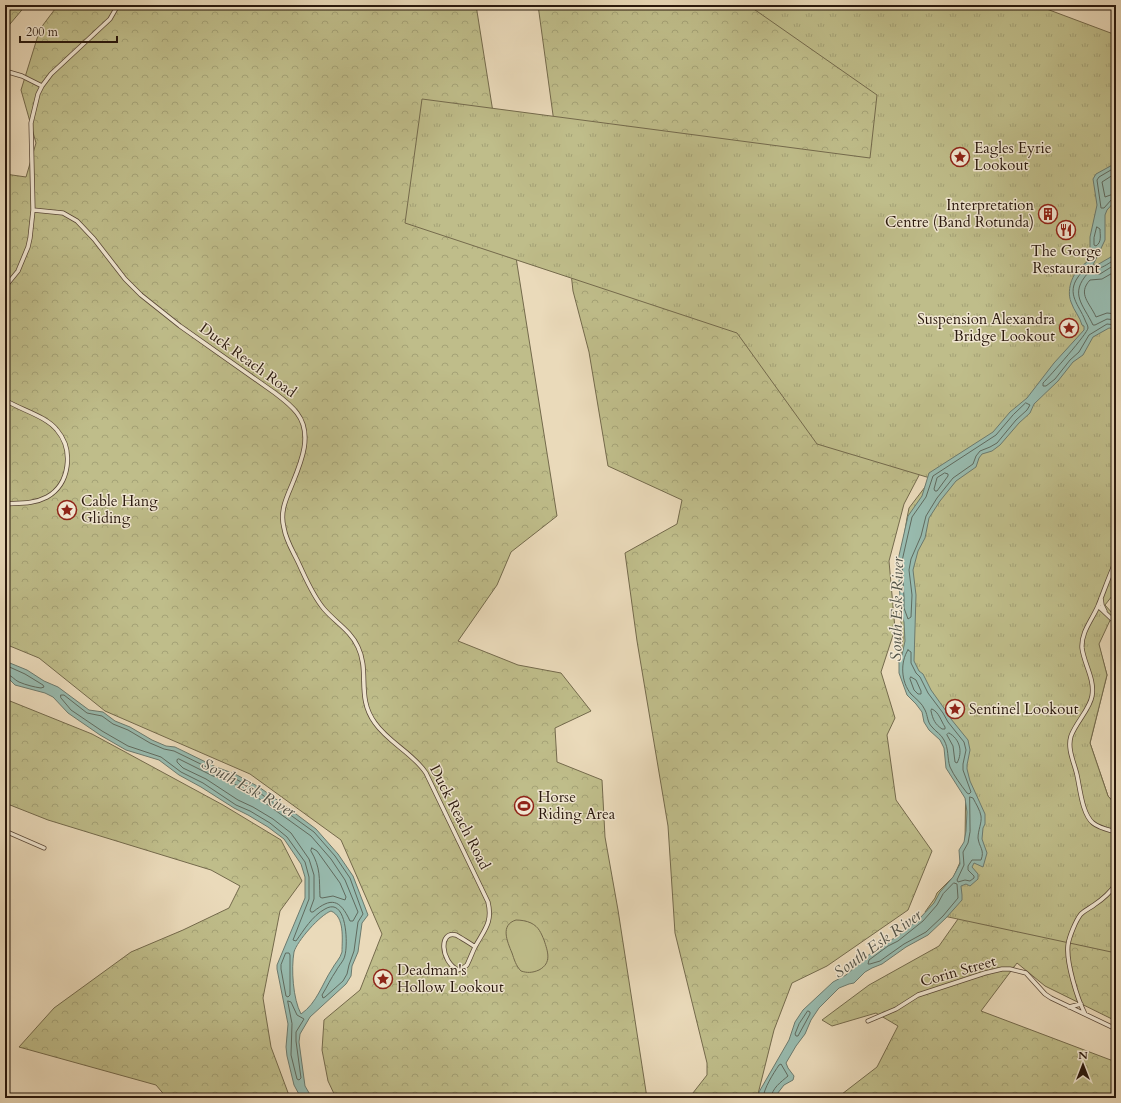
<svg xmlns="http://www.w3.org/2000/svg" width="1121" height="1103" font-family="Cardo,serif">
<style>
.forest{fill:url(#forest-crowns);stroke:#746a4c}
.park{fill:url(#park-tufts);stroke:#746a4c}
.pitch{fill:#bfbd8a;stroke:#746a4c}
.water{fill:#98bbaf;stroke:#6c7a6e;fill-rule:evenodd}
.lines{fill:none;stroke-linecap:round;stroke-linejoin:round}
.shore{stroke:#606a5e;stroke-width:1}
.street-casing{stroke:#594838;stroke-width:5}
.street{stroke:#f1e7d2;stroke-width:3.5}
.labels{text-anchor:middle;stroke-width:3;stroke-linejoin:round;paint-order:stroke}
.poi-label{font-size:15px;fill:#29180d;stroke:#f1e7d2;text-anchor:start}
.street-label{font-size:15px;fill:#29180d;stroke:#f1e7d2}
.water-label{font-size:16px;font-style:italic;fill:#505146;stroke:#f1e7d2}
</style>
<defs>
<pattern id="forest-crowns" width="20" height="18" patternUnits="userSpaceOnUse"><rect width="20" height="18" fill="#bfbd8a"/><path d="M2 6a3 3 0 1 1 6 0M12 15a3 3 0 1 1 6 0" fill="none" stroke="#a4a276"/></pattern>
<pattern id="park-tufts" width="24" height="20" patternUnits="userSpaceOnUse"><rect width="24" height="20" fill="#bfbd8a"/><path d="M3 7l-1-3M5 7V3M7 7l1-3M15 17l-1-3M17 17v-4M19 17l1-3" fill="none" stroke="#a4a276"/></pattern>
</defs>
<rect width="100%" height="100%" fill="#eadaba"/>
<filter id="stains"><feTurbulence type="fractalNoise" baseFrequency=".005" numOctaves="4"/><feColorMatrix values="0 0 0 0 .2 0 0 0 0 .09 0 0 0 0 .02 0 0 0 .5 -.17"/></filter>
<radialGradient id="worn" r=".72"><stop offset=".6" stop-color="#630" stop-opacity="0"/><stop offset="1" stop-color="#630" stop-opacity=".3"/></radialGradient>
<path class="forest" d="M5,5H26L5,30Z
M58,5H476L557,516L511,552L497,585L458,641L518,665L561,673L591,711L555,728L557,762L602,780L605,837L618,910L647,1098H336L328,1081L322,1050L324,1020L360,990L382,934L341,840L250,774L105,711L39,658L5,644V174L26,177L36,143L21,90L40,29Z
M538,5H1028L1045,9L927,460L904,504L889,561L895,629L881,672L895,718L887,735L896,800L932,851L908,910L827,966L792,983L774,1030L757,1098H689L707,1075V1063L675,933L668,826L637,641L625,553L677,524L682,500L608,466L589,352L573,291L556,137Z
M1098,599V642L1107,675L1090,743L1108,796L1116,805V1021L1045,986L1017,963L981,1011L1116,1062V1098H806L809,1094H842L877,1067L898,1026L876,1013L832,1026L822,1020L869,985L939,946L996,865Z
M5,699L92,734L223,805L281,840L302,881L280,911L263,998L271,1047L290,1098H167L156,1085L19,1047L54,1008L131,952L183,930L229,908L240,886L211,870L48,820L5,803Z"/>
<path class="park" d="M748,5H1026L1044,8L1116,35V591L1105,605L1113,614L1099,644L1107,675L1090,743L1108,796L1116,805V953L925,912L935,898L937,893L954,876L961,860L965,841L966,769L900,660L903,638L900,614L902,549L907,518L909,508L925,487L930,478L817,444L737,333L405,223L422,99L870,158L877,95Z"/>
<path class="pitch" d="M516,920C521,920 527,921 531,923C539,927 541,933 544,940C548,952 552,963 539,970C532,973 527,973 521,971C516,966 514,959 512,953C507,941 500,925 516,920Z"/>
<path class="water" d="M1116,163V200L1107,210L1105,215V240L1093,265H1097L1116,254V329L1109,328L1093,337L1083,355L1073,362L1058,381L1034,404L1030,413L1019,423L1000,445L992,451L982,454L979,458L976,467L956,481L940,501L929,518L925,538L918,551L913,570L916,595L914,661L919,671L923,674L931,690L946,711L951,719L968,740L970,750L967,765V769L970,781L985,814V824L983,828L982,839L987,853L983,867L974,863L972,867L978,874V879L970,886L966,884L961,886L962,895V900L946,918L928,935L906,947L882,964L872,968L865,972L854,983L849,984L839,988L819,1008L811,1020L805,1034L796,1046L786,1063L788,1068L794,1076L793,1080L784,1085L774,1098H759V1092L789,1040L795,1022L803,1010L833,982L846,975L866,957L886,942L895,938L920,918L934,903L940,892L953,877L960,864L959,850L964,842L966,831L967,812L965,798L946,768L944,748L940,740L929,730L924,722L922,712L916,704L907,695L899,673V659L902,655L905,641L904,622L900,608V598L898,560L908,516L922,496L929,473L993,432L1010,412L1027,398L1054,363L1084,330V326L1082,325C1080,317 1074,311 1071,302C1066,289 1073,270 1086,263L1090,250V237L1097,205L1093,179L1096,174Z
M5,661L27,670L44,681L58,687L89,710L103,712L115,721L130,727L152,740L166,746L175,747L216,767L235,774L259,787L280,802L316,829L338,854L353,876L368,915L362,923L358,952L352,966L351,976L346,984L310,1017L300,1034L299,1042L305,1086L312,1098H301L294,1085L287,1056L286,1047L288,1024L277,969V965L305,898V877L301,864L284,839L268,827L248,815L234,808L201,787L179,775L159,760L126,750L100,735L68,713L53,697L45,693L15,685L9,679L5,678ZM331,911C345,917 342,939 342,952C340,959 335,963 332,969C322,984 317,1003 301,1014C293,999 291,969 294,952C297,941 320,915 331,911Z"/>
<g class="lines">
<path class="shore" d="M1116,167L1099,177L1097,180L1101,208H1104L1112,199L1116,198
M1116,173L1102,182L1105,197L1116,193
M1097,227L1100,229C1100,235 1102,242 1096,246L1094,245V238Z
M1116,259C1108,263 1098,273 1089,267C1084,268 1081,273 1078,277C1066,294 1079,305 1085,320C1086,323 1088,325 1088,328C1088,333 1050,376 1043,383V386H1046L1055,379L1070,360L1079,352L1089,335L1107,324L1116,325
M1116,264L1100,274L1088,273C1069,294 1083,304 1093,325H1095L1107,319L1116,320
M1116,271L1102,279L1090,280C1077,294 1090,303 1096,317L1107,313L1116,314
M1026,403L1030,405L1027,410L1016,420L997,443L990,447L980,451L976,456L973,464L953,478L937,498L926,516L921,536L911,559L909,570L912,595L911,617L908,619L904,608V598L902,561L912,517L926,497L933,476L996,435L1013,415Z
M945,473L948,474V476L937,491H935L934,489L937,478Z
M908,650L911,652V663L916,673L920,677L928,693L943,713L948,722L964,742L966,750L963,764V770L971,792L969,794L967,793C961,785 954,776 950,767C947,758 949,749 944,740C941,734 936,732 932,727C927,722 928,716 925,710C922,703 916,699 911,694C901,682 900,662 908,650Z
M5,665L25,674L43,685L44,687L41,688C34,687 26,685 19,682C13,679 12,675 5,674
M911,677L916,680L921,691V694H918L914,690L910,679Z
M61,695H64L87,713L102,716L113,724L128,730L150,743L164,749L174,751L215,771L234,778L257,791L278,806L314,832L335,856L350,878L363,914L358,922L354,951L349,965L347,974L343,981L325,997L323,998L322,995C327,987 331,978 336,971C339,965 344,961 345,955C348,944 347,896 325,909C312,916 304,930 296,941L293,940L309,899V877L305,862L287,837L270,823L250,811L236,805L203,783L181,772L161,757L128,746L102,731L71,710L61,698Z
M932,709C939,712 941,721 945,727V729H942C935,724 933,720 931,711Z
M949,733C960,739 963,752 957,763L955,762L953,746L947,735Z
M179,759L213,776L231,782L254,795L311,836L331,859L345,880L358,912L353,921H350C340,899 331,897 313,912H311L310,910L314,899V875L309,859L291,833L273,819L253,807L238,800L206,779L183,768L177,762V760Z
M970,797L973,798C976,804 980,810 981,816C982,823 978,830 978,838C979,847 985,850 981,860H972L968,866V870L974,876V878L970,881L965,880L958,882L957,880L964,865L963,852L968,843L970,832Z
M312,848L317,851L340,883L346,897L345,900L333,896L322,898L320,897C319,878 321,868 311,851Z
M954,883L957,884L958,898L943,916L926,932L904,944L880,961L870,964H868L869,960L888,946L898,941L923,921L937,905L943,894Z
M286,953H289L290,955V995L288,997L286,996L281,969V965Z
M288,1001L291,1002L297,1015L304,1019L296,1032V1041L301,1078L299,1080L297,1079L291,1055L292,1024Z
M808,1011L810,1012V1014L798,1036H796L795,1034L799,1024Z
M763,1098C764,1088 773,1074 779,1065L781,1064L788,1076C781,1082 772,1088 771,1098"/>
<defs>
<path id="street" d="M5,71L22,76L42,86
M33,210L63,213L77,221L94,239L125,279L141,295L180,326L275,393C283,399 291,405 297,413C314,435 300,465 291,487C285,501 280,513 284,528C286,541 294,553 299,564C306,579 313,596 324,609C335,622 351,631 358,647C370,672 356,697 375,723C389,743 413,753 426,773L488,902C493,923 484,930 475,947C472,953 470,959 467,965L463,968L458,970C440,961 439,930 456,935C458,936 473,945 475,947
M5,287L18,271L28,247L30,238L33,210L31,123L38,94L42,86L51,74L110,19L118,5
M5,400C21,410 46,416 57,430C74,450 70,484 47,497C34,504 19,503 5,504
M1116,561C1109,576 1104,591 1098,606C1092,620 1081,632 1082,648C1084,664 1095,679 1092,696C1090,709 1076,722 1071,736C1067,749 1074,762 1077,775C1080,788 1082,814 1093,823C1099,828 1109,830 1116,832
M1101,598L1102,605L1105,611
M1098,606L1116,623
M5,831L44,848
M1069,1007L1081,1004
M1085,1014C1077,998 1066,962 1068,945C1069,937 1076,920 1081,914C1085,910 1090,908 1094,905C1103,899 1110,893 1116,884
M868,1021L896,1009L918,995L985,973L1002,969H1010L1026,973L1045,994L1051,998L1116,1029"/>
</defs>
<use href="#street" class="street-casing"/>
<use href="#street" class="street"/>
</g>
<defs>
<symbol id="sight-ring" viewBox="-11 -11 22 22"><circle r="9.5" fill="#f1e7d2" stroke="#8f2418" stroke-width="1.5"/><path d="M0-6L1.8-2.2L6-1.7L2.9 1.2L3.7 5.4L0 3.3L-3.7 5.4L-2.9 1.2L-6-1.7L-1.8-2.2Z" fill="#8f2418"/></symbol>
<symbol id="building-ring" viewBox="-11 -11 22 22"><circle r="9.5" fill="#f1e7d2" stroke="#8f2418" stroke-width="1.5"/><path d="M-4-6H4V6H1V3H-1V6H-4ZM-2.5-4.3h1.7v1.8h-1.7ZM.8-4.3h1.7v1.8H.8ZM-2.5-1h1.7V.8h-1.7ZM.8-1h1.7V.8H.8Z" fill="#8f2418"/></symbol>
<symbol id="restaurant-ring" viewBox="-11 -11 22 22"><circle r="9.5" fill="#f1e7d2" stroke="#8f2418" stroke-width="1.5"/><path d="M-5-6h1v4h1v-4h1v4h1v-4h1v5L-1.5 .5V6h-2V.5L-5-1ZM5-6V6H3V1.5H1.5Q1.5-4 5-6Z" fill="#8f2418"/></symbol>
<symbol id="stadium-ring" viewBox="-11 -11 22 22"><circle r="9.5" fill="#f1e7d2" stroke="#8f2418" stroke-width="1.5"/><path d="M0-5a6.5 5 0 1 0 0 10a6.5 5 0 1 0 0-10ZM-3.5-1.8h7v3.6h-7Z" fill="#8f2418"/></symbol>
</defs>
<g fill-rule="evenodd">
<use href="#sight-ring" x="949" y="146" width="22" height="22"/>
<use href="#building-ring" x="1037" y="203" width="22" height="22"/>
<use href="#restaurant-ring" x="1055" y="219" width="22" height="22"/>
<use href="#sight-ring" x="1058" y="317" width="22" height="22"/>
<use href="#sight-ring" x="56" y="499" width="22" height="22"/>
<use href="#sight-ring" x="944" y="698" width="22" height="22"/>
<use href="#stadium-ring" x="513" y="795" width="22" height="22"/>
<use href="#sight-ring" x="372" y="968" width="22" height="22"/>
</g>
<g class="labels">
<g class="poi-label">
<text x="974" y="153">Eagles Eyrie<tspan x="974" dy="17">Lookout</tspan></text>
<text x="1034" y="210" text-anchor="end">Interpretation<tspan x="1034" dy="17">Centre (Band Rotunda)</tspan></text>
<text x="1066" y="256" text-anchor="middle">The Gorge<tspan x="1066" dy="17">Restaurant</tspan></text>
<text x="1055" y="324" text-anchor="end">Suspension Alexandra<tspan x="1055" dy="17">Bridge Lookout</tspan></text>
<text x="81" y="506">Cable Hang<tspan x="81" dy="17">Gliding</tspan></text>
<text x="969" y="714">Sentinel Lookout</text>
<text x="538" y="802">Horse<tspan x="538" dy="17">Riding Area</tspan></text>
<text x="397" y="975">Deadman's<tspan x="397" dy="17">Hollow Lookout</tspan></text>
</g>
<g class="street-label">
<text transform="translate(248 360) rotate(36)" y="5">Duck Reach Road</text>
<text transform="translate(460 817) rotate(63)" y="5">Duck Reach Road</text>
<text transform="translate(958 971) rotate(-16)" y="5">Corin Street</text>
</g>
<g class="water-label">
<text transform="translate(896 609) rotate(-89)" y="6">South Esk River</text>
<text transform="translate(249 787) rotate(29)" y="6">South Esk River</text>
<text transform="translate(877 943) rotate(-36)" y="6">South Esk River</text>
</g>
</g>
<rect width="1121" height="1103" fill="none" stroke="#eadaba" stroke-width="20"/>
<rect x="6" y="6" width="1109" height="1091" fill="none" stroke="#29180d" stroke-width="2"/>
<rect x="10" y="10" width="1101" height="1083" fill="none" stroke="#29180d"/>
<g transform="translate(1083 1065)" stroke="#f1e7d2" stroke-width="3" paint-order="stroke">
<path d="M0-3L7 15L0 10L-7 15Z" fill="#29180d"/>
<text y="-6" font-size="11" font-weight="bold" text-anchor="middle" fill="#29180d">N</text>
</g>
<path d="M20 36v6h97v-6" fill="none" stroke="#29180d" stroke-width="2"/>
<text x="26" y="36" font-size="12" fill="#29180d" stroke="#f1e7d2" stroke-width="3" paint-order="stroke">200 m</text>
<rect width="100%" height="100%" filter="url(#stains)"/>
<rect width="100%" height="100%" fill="url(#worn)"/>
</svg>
